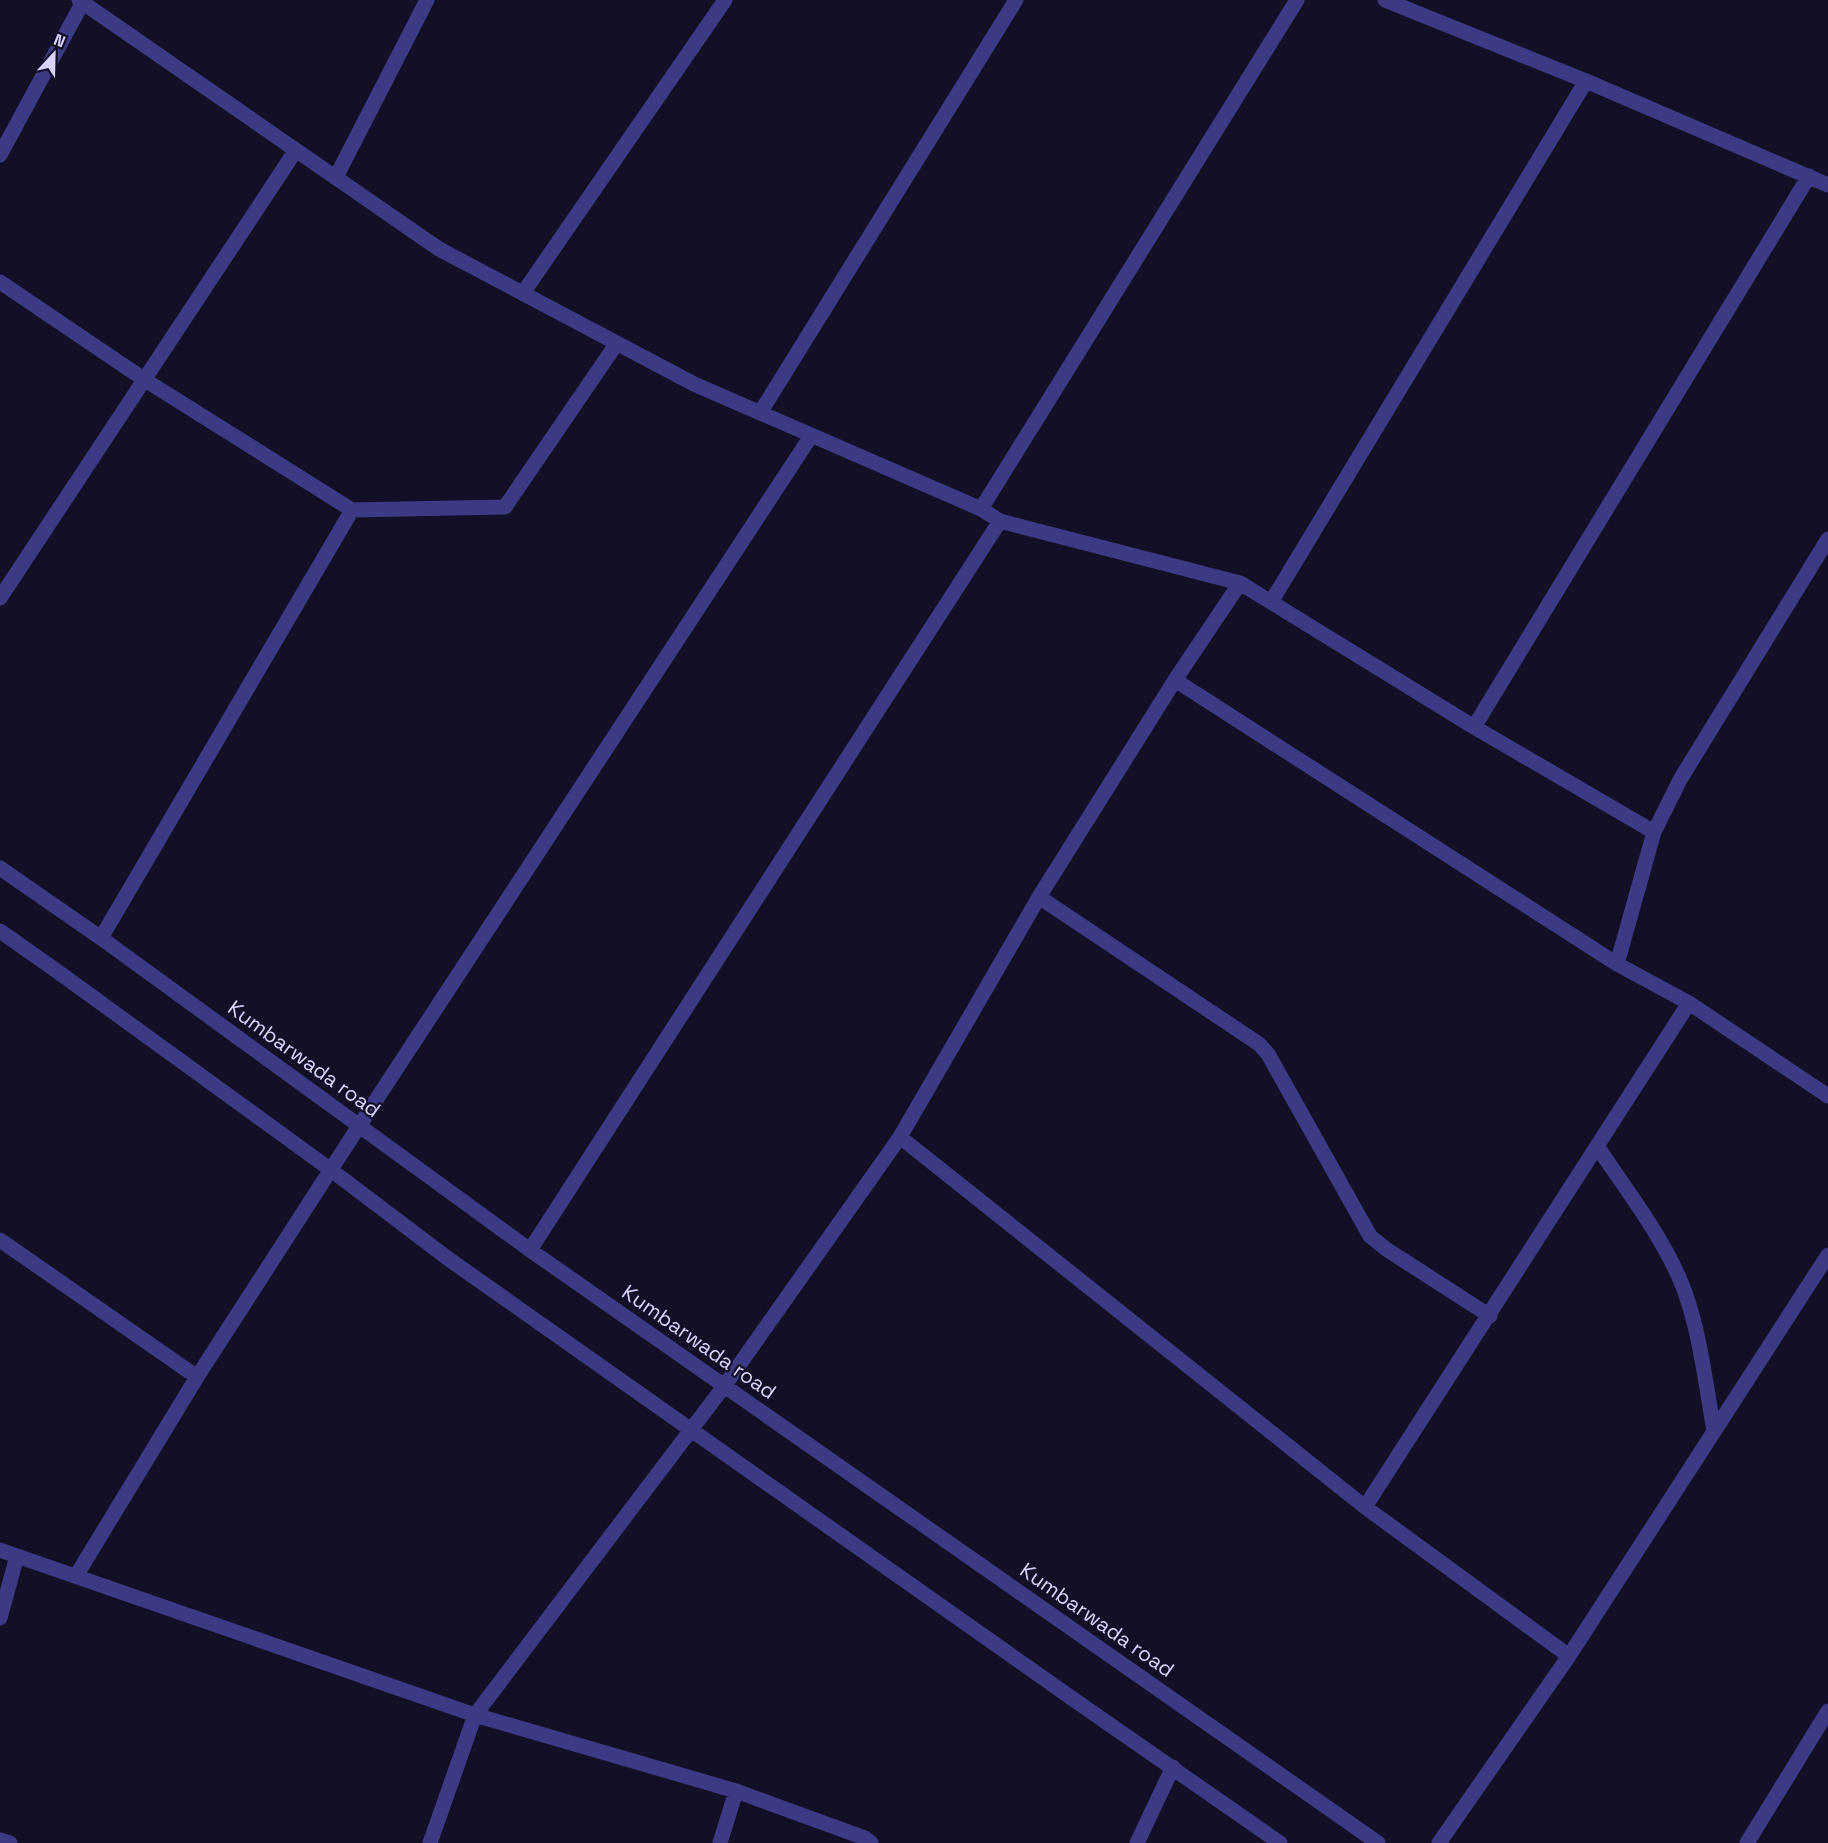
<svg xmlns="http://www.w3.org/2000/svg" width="1828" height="1843" font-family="'Space Grotesk',sans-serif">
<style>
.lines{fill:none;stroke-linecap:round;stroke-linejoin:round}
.minor{stroke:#3d3a85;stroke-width:15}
.labels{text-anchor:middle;stroke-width:4.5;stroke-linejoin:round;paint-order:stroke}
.street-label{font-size:21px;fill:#d9d4ff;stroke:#130f26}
</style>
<rect width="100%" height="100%" fill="#130f26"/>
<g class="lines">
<path class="minor" d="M79,0L439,249L694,384L981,509L1000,521L1240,583L1474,727L1654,832
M1385,0L1586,81L1828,185
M0,155L84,0
M336,177L427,0
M0,282L145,380L352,510
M523,293L725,0
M760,413L1016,0
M981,509L1297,0
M0,598L296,150
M1271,602L1586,81
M1175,680L1617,964L1689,1003L1828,1096
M1474,727L1809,176
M0,868L101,938L530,1250L1378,1843
M1039,897L1259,1044L1268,1054L1370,1236L1386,1249L1490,1316
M0,931L61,974L331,1170L450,1260L1073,1699L1280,1843
M101,938L352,510L505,507L617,343
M1617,964L1654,832L1681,778L1828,539
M900,1137L1365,1507L1569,1656
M1597,1146C1625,1188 1657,1229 1678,1275C1699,1321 1705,1381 1714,1431
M0,1240L197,1377
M530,1250L1000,521
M1365,1507L1689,1003
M0,1550L475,1715L736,1791L865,1838L871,1843
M76,1576L197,1377L359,1126L811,436
M0,1618L17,1556
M0,1840L10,1843
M430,1843L475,1715L725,1385L900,1137L1039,897L1175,680L1240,583
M720,1843L736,1791
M1137,1843L1173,1767
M1439,1843L1569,1656L1828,1255
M1747,1843L1828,1711"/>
</g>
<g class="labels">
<g class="street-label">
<text transform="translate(304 1059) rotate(36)" y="7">Kumbarwada road</text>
<text transform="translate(699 1342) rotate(35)" y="7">Kumbarwada road</text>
<text transform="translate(1097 1620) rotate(35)" y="7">Kumbarwada road</text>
</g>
</g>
<g transform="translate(54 54) rotate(22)" stroke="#130f26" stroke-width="4.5" paint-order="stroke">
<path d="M0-4.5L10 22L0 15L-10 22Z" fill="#d9d4ff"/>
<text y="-9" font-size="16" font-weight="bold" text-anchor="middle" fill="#d9d4ff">N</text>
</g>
</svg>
